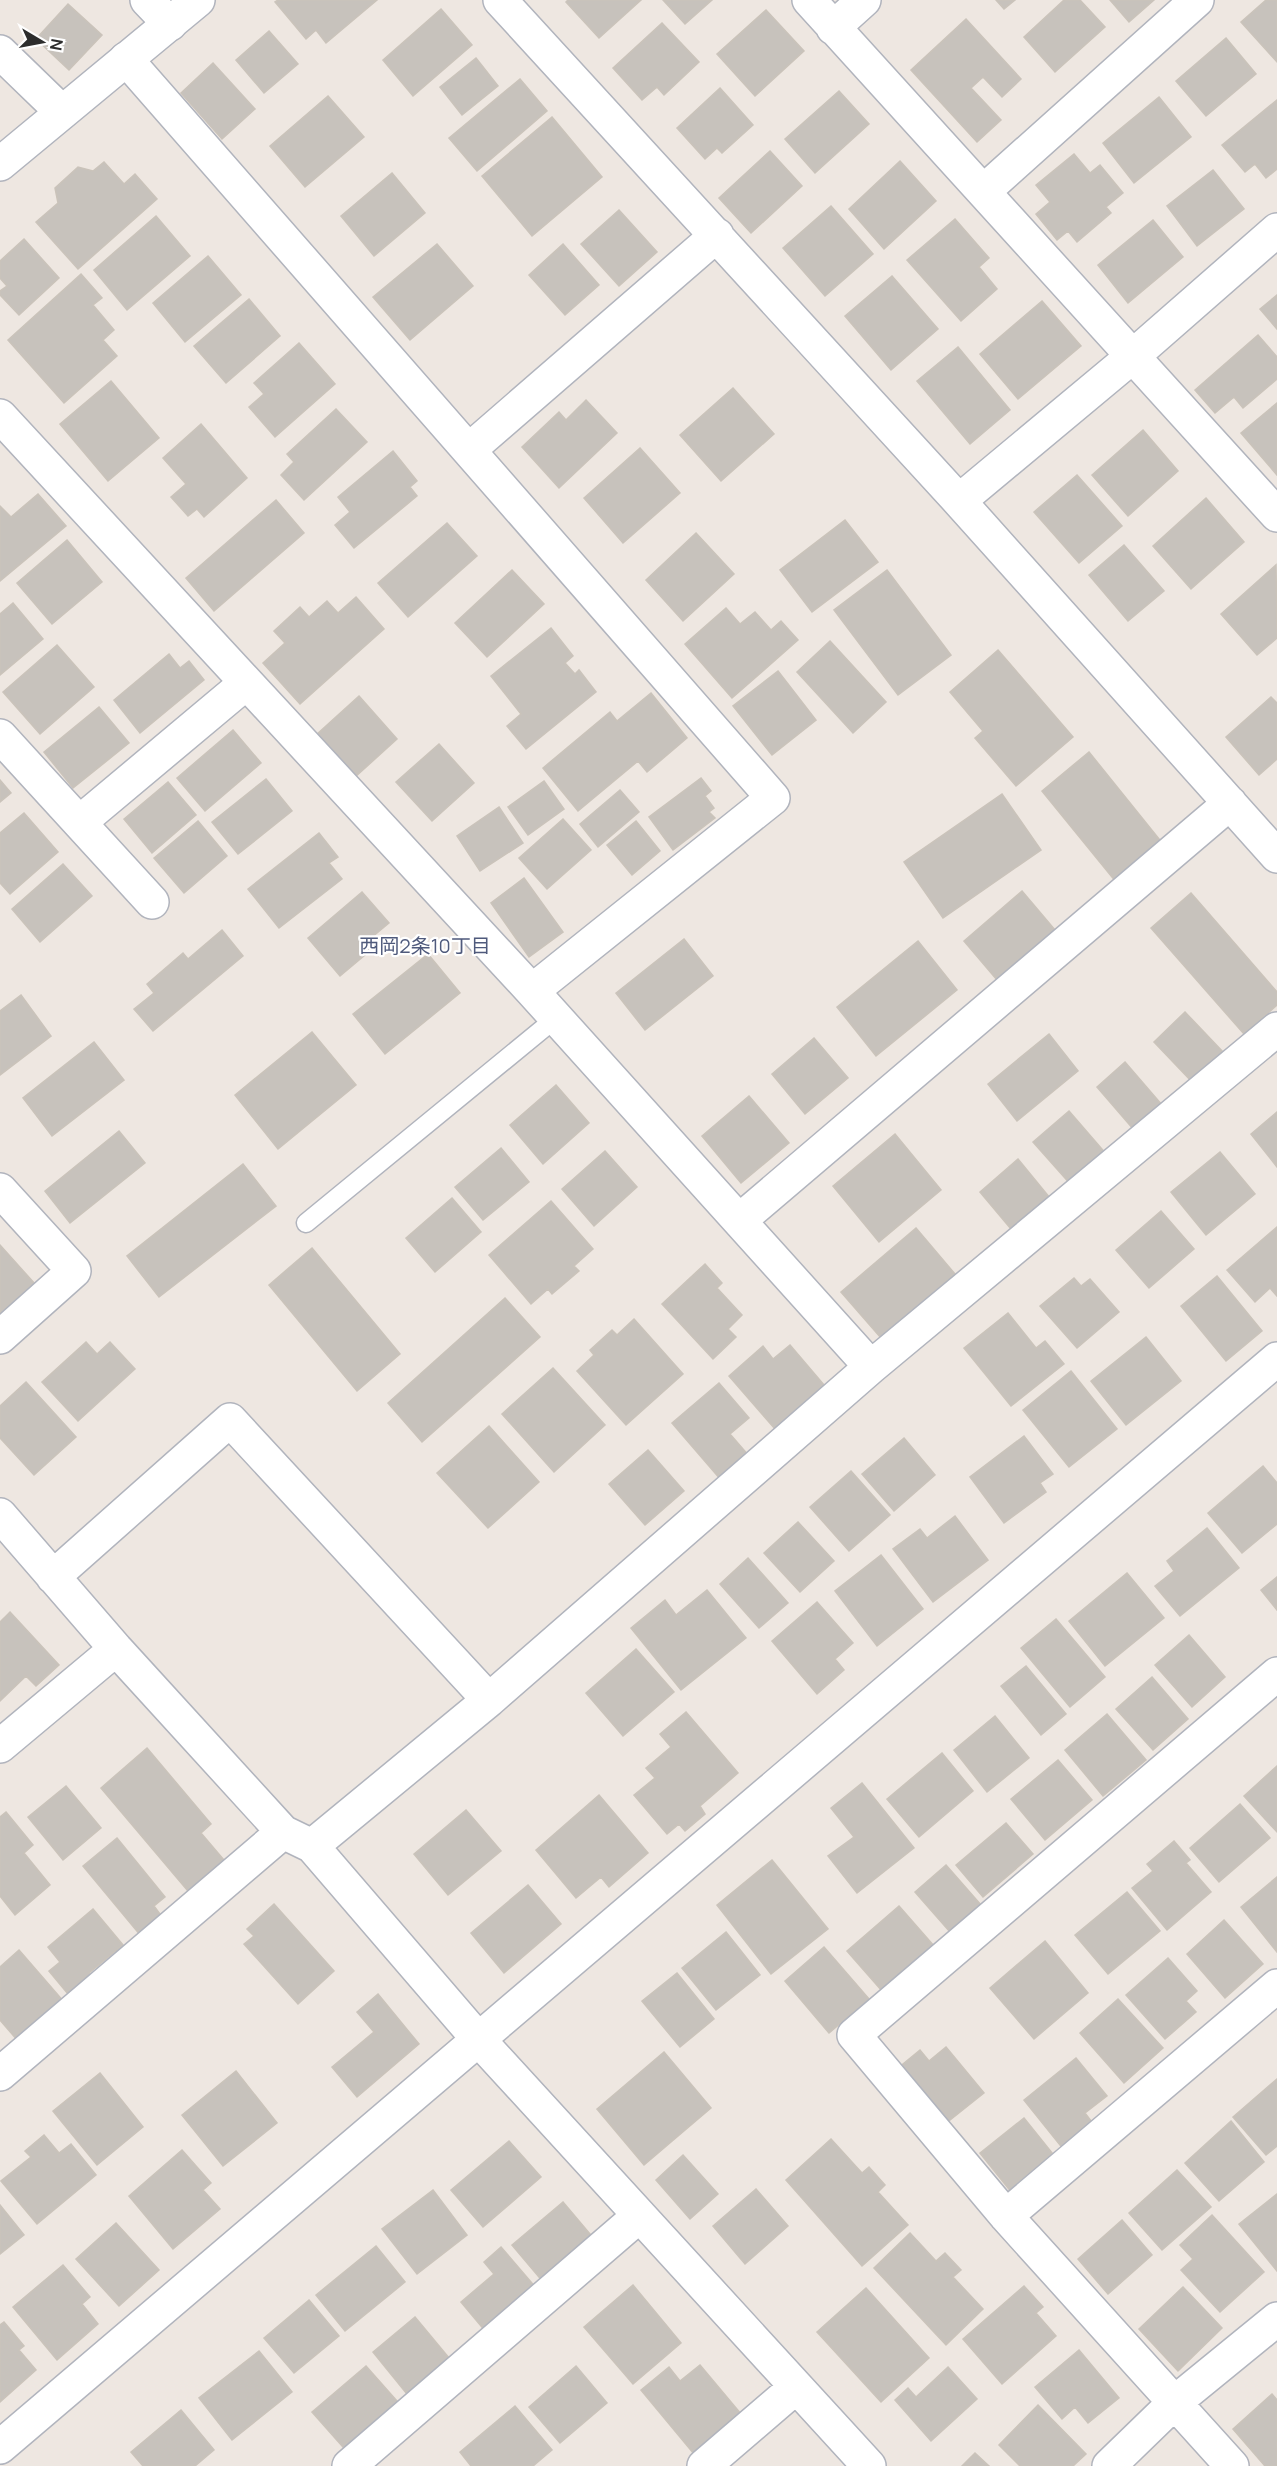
<svg xmlns="http://www.w3.org/2000/svg" width="1277" height="2466" font-family="Manrope,'Noto Sans JP',sans-serif">
<style>
.building{fill:#c7c2bc;stroke:#cac3ba;stroke-width:1.5}
.lines{fill:none;stroke-linecap:round;stroke-linejoin:round}
.lane-casing{stroke:#b1b4bd;stroke-width:21}
.street-casing{stroke:#b1b4bd;stroke-width:36}
.secondary-casing{stroke:#b1b4bd;stroke-width:36}
.lane{stroke:#fff;stroke-width:18}
.street{stroke:#fff;stroke-width:33}
.secondary{stroke:#fff;stroke-width:33}
.labels{text-anchor:middle;stroke-width:4.5;stroke-linejoin:round;paint-order:stroke}
.neighbourhood-label{font-size:20px;fill:#4f5a7c;stroke:#fff}
</style>
<rect width="100%" height="100%" fill="#eee7e1"/>
<path class="building" d="M278,0H377L326,43L316,30L306,39L275,2Z
M568,0H641L599,38L566,2Z
M663,0H712L685,24Z
M996,0H1015L1004,9Z
M1064,0H1080L1105,27L1055,72L1024,37Z
M1110,0H1154L1129,22Z
M1266,0H1277V62L1241,22Z
M68,4L102,35L69,70L36,39Z
M441,9L472,45L413,96L383,60Z
M766,10L804,51L755,96L717,54Z
M966,19L1021,79L1002,97L983,77L971,88L1001,120L977,142L911,70Z
M662,23L699,62L664,95L657,87L642,100L613,68Z
M269,31L298,64L264,93L236,60Z
M1226,38L1256,74L1206,116L1176,81Z
M476,58L498,86L462,115L440,87Z
M213,63L255,109L222,139L181,93Z
M520,79L547,111L477,171L449,138Z
M720,88L753,125L722,153L717,148L705,159L677,128Z
M839,91L869,124L815,173L785,139Z
M328,96L364,137L305,187L270,146Z
M1159,97L1191,137L1134,183L1103,143Z
M1277,100V169L1266,178L1255,164L1245,172L1222,145Z
M552,117L602,177L532,236L482,176Z
M770,151L802,186L751,233L719,198Z
M1074,154L1090,173L1100,165L1123,193L1106,207L1111,213L1077,242L1068,231L1057,240L1036,214L1050,202L1036,185Z
M900,161L936,201L884,249L849,209Z
M104,162L124,184L135,174L157,199L78,269L36,222L58,203L55,188L78,167L93,171Z
M1213,170L1244,209L1197,246L1167,206Z
M392,173L425,213L374,256L341,216Z
M831,206L873,254L825,296L783,248Z
M619,210L657,252L619,286L581,244Z
M156,216L190,256L127,310L94,270Z
M955,219L989,258L979,267L997,289L961,321L907,260Z
M1153,220L1183,257L1128,303L1098,265Z
M24,239L59,278L19,315L0,295V291L7,286L0,278V261Z
M437,244L473,286L410,340L373,297Z
M563,244L599,285L565,315L529,275Z
M208,256L241,295L185,342L153,303Z
M81,274L102,298L93,305L114,330L103,340L117,356L64,403L8,340Z
M892,276L938,329L891,370L845,316Z
M1277,295V329L1260,309Z
M249,299L280,336L226,383L194,346Z
M1042,301L1081,346L1018,399L980,354Z
M1258,335L1277,357V379L1243,408L1234,397L1215,413L1195,390Z
M299,343L335,384L275,437L249,407L264,394L254,383Z
M958,347L1010,410L970,444L917,381Z
M111,381L159,438L108,481L60,424Z
M733,388L774,434L721,481L680,435Z
M586,400L617,433L559,488L522,447L559,412L566,420Z
M1277,403V475L1241,433Z
M336,409L367,442L304,500L281,475L294,462L287,454Z
M201,424L247,478L204,517L197,509L188,516L171,497L186,484L163,458Z
M1143,430L1178,471L1128,516L1092,475Z
M640,448L680,493L623,543L584,498Z
M393,451L417,481L410,487L417,496L354,548L335,525L350,512L338,497Z
M1077,475L1122,526L1079,563L1034,512Z
M38,494L66,526L0,581V506L11,517Z
M1206,498L1244,542L1191,589L1153,546Z
M276,500L304,533L214,611L186,578Z
M845,520L878,562L812,612L780,570Z
M447,523L477,556L408,617L378,583Z
M696,533L734,574L683,621L646,580Z
M67,540L102,582L52,624L17,583Z
M1124,545L1164,591L1128,621L1089,575Z
M1276,565L1277,638L1257,655L1221,614Z
M512,570L544,604L487,657L455,623Z
M887,570L951,655L898,695L834,610Z
M356,597L384,629L300,704L263,663L285,643L274,631L300,607L309,617L327,601L338,613Z
M13,603L43,639L0,675V614Z
M726,608L740,624L755,612L771,630L781,621L798,640L732,698L685,644Z
M551,628L573,656L565,663L575,674L579,670L596,692L526,749L507,726L521,714L491,676Z
M830,641L886,702L853,733L797,672Z
M57,645L94,687L40,734L3,692Z
M998,650L1073,737L1016,786L975,738L983,731L950,692Z
M169,654L180,668L189,661L204,680L140,733L114,700Z
M778,671L816,720L772,755L733,706Z
M651,693L687,738L647,772L638,761L578,811L543,768L610,712L617,721Z
M359,696L397,739L354,778L316,735Z
M1271,697L1277,703V759L1259,775L1226,737Z
M99,707L129,743L73,788L44,752Z
M233,730L261,763L205,811L177,778Z
M439,744L474,783L432,821L396,782Z
M1089,752L1163,844L1116,882L1042,791Z
M701,778L711,791L705,796L714,808L709,812L715,818L673,850L649,817Z
M266,779L292,811L238,854L212,822Z
M0,780L11,793L0,802Z
M544,781L564,809L528,835L508,807Z
M168,782L196,815L152,853L124,819Z
M620,790L639,812L598,847L580,824Z
M1002,794L1041,850L943,918L904,862Z
M499,807L523,843L480,871L457,836Z
M24,813L58,852L10,894L0,883V833Z
M563,819L591,850L547,889L519,858Z
M198,821L227,856L184,893L154,858Z
M636,821L660,851L632,875L607,845Z
M319,833L338,857L329,863L342,879L279,928L248,889Z
M63,864L92,896L40,942L12,909Z
M524,878L563,932L529,957L491,903Z
M1022,891L1055,930L997,980L964,941Z
M362,892L389,923L371,938L377,945L340,976L308,938Z
M1191,893L1277,992V1005L1244,1034L1151,928Z
M222,930L243,956L153,1031L134,1009L154,993L147,984L183,953L188,959Z
M684,939L713,976L645,1030L616,993Z
M918,941L957,990L876,1056L837,1007Z
M428,954L460,993L385,1054L353,1014Z
M21,995L51,1036L0,1075V1011Z
M1185,1012L1224,1053L1193,1083L1154,1042Z
M312,1032L356,1085L278,1149L235,1095Z
M1049,1034L1078,1071L1017,1121L988,1084Z
M814,1038L848,1078L805,1114L772,1074Z
M94,1042L124,1080L52,1136L23,1098Z
M1125,1062L1162,1105L1134,1130L1097,1087Z
M556,1085L589,1123L543,1164L510,1125Z
M749,1096L789,1143L741,1183L702,1136Z
M1069,1111L1107,1155L1072,1186L1033,1142Z
M1277,1112V1167L1251,1134Z
M119,1131L145,1163L70,1223L45,1191Z
M895,1134L941,1190L879,1242L833,1186Z
M501,1148L529,1182L483,1220L455,1187Z
M605,1151L637,1187L594,1226L562,1189Z
M1220,1152L1255,1194L1206,1235L1171,1192Z
M1018,1159L1054,1203L1016,1235L980,1192Z
M243,1164L276,1206L159,1297L127,1256Z
M452,1198L481,1232L435,1272L406,1238Z
M551,1201L593,1249L574,1266L579,1271L552,1294L548,1289L531,1304L489,1255Z
M1161,1211L1194,1249L1149,1288L1116,1250Z
M1277,1227V1296L1270,1288L1255,1302L1227,1270Z
M916,1228L955,1274L881,1338L841,1292Z
M0,1245L35,1284L0,1315Z
M312,1248L400,1354L357,1391L269,1285Z
M705,1264L722,1283L717,1288L742,1315L728,1329L736,1337L713,1359L662,1304Z
M1217,1276L1262,1331L1226,1361L1181,1306Z
M1074,1278L1081,1286L1090,1279L1119,1312L1077,1348L1040,1306Z
M505,1298L540,1337L422,1442L388,1403Z
M1008,1313L1036,1348L1045,1341L1064,1364L1011,1406L964,1348Z
M634,1319L683,1374L626,1425L577,1371L594,1355L590,1350L612,1330L617,1335Z
M1146,1337L1181,1381L1126,1425L1091,1381Z
M86,1342L97,1354L110,1342L135,1369L78,1421L42,1382Z
M790,1345L824,1385L775,1429L729,1376L763,1346L773,1359Z
M553,1368L605,1425L554,1472L502,1414Z
M1071,1371L1117,1429L1069,1467L1023,1410Z
M26,1382L76,1437L34,1475L0,1438V1406Z
M719,1383L749,1418L730,1434L749,1456L721,1480L672,1423Z
M489,1426L539,1482L488,1528L437,1473Z
M1024,1436L1053,1474L1040,1483L1046,1492L1004,1523L970,1477Z
M904,1438L935,1475L894,1511L862,1474Z
M648,1450L684,1491L645,1525L609,1484Z
M1263,1466L1277,1483V1524L1242,1553L1208,1513Z
M851,1471L890,1515L849,1551L810,1507Z
M955,1516L988,1560L933,1602L893,1549L920,1529L927,1538Z
M798,1522L834,1561L800,1592L764,1553Z
M1207,1528L1239,1568L1180,1616L1155,1586L1174,1571L1167,1561Z
M881,1555L923,1609L877,1646L835,1591Z
M748,1558L788,1603L759,1628L720,1584Z
M1127,1573L1164,1618L1105,1666L1069,1621Z
M1277,1577V1610L1261,1590Z
M707,1590L746,1638L681,1690L631,1628L665,1600L676,1615Z
M817,1602L853,1643L835,1659L844,1670L817,1694L772,1641Z
M10,1612L59,1665L36,1686L26,1676L0,1701V1622Z
M1056,1619L1105,1677L1070,1707L1021,1648Z
M1189,1635L1225,1677L1192,1707L1155,1665Z
M636,1649L674,1692L623,1736L586,1693Z
M1026,1666L1066,1714L1041,1735L1001,1686Z
M1152,1677L1188,1719L1153,1750L1116,1709Z
M686,1712L738,1773L700,1806L705,1814L685,1831L679,1824L667,1834L634,1795L655,1778L646,1768L671,1747L660,1734Z
M1107,1714L1146,1760L1103,1796L1065,1750Z
M995,1716L1029,1758L987,1792L954,1750Z
M147,1748L211,1824L201,1833L229,1866L193,1897L101,1788Z
M942,1753L973,1791L919,1837L887,1799Z
M1058,1760L1092,1800L1045,1840L1011,1799Z
M1277,1766V1832L1244,1796Z
M862,1783L914,1848L857,1893L828,1856L854,1837L831,1808Z
M66,1786L101,1828L63,1860L28,1817Z
M599,1795L648,1853L609,1887L601,1877L576,1898L536,1850Z
M1240,1804L1270,1838L1219,1882L1190,1848Z
M466,1810L501,1851L448,1895L414,1854Z
M6,1812L33,1845L24,1853L50,1885L15,1915L0,1896V1817Z
M1006,1823L1033,1854L983,1897L956,1865Z
M117,1838L165,1897L154,1906L163,1918L141,1936L83,1866Z
M1174,1841L1190,1860L1186,1863L1211,1892L1167,1930L1132,1888L1153,1871L1147,1864Z
M772,1860L828,1929L771,1974L717,1905Z
M946,1865L981,1905L950,1932L915,1892Z
M1277,1877V1952L1241,1907Z
M528,1885L561,1924L504,1973L471,1933Z
M1127,1892L1160,1931L1108,1974L1075,1935Z
M274,1904L334,1971L298,2004L244,1944L254,1936L247,1929Z
M899,1906L934,1946L882,1991L847,1951Z
M93,1909L123,1945L89,1973L96,1981L73,2000L49,1971L60,1962L48,1947Z
M1224,1920L1263,1964L1225,1998L1187,1954Z
M726,1932L760,1975L716,2010L682,1968Z
M1045,1941L1088,1993L1034,2039L990,1988Z
M824,1947L869,1999L829,2033L785,1981Z
M19,1950L64,2002L18,2041L0,2020V1967Z
M1168,1958L1197,1991L1186,2001L1196,2012L1165,2039L1126,1995Z
M677,1973L714,2019L680,2047L642,2001Z
M378,1994L419,2044L357,2097L332,2067L374,2032L357,2012Z
M1118,1999L1163,2048L1124,2083L1080,2033Z
M946,2047L984,2093L945,2124L898,2068L920,2050L929,2061Z
M664,2052L711,2108L644,2165L597,2109Z
M1076,2058L1107,2096L1085,2113L1094,2125L1064,2150L1024,2100Z
M236,2071L277,2123L223,2166L182,2115Z
M100,2073L143,2127L97,2165L53,2111Z
M1277,2079V2146L1266,2155L1233,2117Z
M1024,2118L1056,2158L1012,2193L980,2153Z
M1231,2121L1264,2162L1219,2201L1185,2163Z
M44,2135L59,2153L71,2144L96,2175L37,2224L1,2181L31,2157L25,2151Z
M831,2139L862,2173L869,2167L885,2185L878,2192L908,2225L862,2266L786,2180Z
M509,2141L541,2177L483,2227L451,2190Z
M182,2150L211,2183L203,2190L220,2209L173,2249L129,2196Z
M683,2155L718,2194L690,2219L656,2180Z
M1177,2170L1211,2207L1162,2250L1129,2213Z
M756,2189L788,2226L745,2264L713,2226Z
M433,2190L467,2235L417,2274L382,2229Z
M1277,2194V2271L1239,2224Z
M563,2202L595,2240L544,2283L512,2245Z
M0,2205L24,2235L0,2254Z
M1212,2215L1264,2272L1220,2312L1181,2270L1193,2259L1180,2245Z
M1122,2220L1152,2255L1108,2294L1078,2259Z
M116,2223L159,2270L119,2306L76,2259Z
M910,2233L936,2261L945,2253L961,2270L953,2277L983,2309L946,2345L874,2268Z
M376,2246L405,2282L345,2331L316,2295Z
M501,2247L537,2289L486,2332L461,2302L494,2274L484,2262Z
M63,2265L90,2297L82,2304L98,2324L57,2360L13,2307Z
M633,2285L681,2343L633,2384L584,2327Z
M1024,2286L1043,2307L1036,2313L1056,2336L1002,2384L963,2339Z
M1183,2287L1222,2328L1178,2371L1139,2329Z
M866,2288L929,2358L881,2402L817,2332Z
M309,2300L339,2336L294,2373L264,2338Z
M415,2317L454,2364L411,2399L373,2352Z
M4,2322L24,2346L19,2350L36,2370L0,2402V2325Z
M1079,2350L1119,2398L1088,2423L1075,2407L1062,2419L1035,2387Z
M259,2351L292,2392L232,2440L199,2398Z
M700,2365L741,2414L694,2454L641,2390L669,2367L680,2381Z
M366,2366L404,2409L350,2455L312,2412Z
M576,2366L607,2403L560,2443L529,2407Z
M948,2367L977,2399L931,2441L895,2400L908,2388L916,2397Z
M1272,2394L1277,2400V2466H1265L1233,2429Z
M1038,2405L1086,2454L1073,2466H1020L999,2445Z
M515,2406L552,2450L533,2466H471L460,2452Z
M181,2410L214,2450L195,2466H143L131,2452Z
M975,2453L989,2466H962Z"/>
<g class="lines">
<defs>
<path id="lane" d="M306,1223L556,1018"/>
<path id="street" d="M147,0L170,24
M500,0L959,501L1277,856
M809,0L1277,515
M833,28L864,0
M0,52L62,112
M126,59L773,798L532,991
M984,191L1197,0
M0,416L532,991L871,1367
M469,450L717,235
M959,501L1133,356L1277,230
M0,736L152,902
M80,822L246,683
M0,1190L74,1271L0,1337
M740,1220L1230,803
M0,1515L116,1649L283,1832L312,1846L479,2040L869,2466
M53,1577L230,1420L489,1700
M0,1746L116,1649
M312,1846L489,1700L871,1367L1277,1029
M0,2074L283,1832
M1006,2216L1277,1986
M0,2447L1277,1359
M349,2466L639,2216
M704,2466L796,2387
M1109,2466L1174,2403L1277,2319
M1232,2466L1006,2216L854,2035L1277,1674"/>
<path id="secondary" d="M0,164L198,0"/>
</defs>
<use href="#lane" class="lane-casing"/>
<use href="#street" class="street-casing"/>
<use href="#secondary" class="secondary-casing"/>
<use href="#lane" class="lane"/>
<use href="#street" class="street"/>
<use href="#secondary" class="secondary"/>
</g>
<g class="labels">
<g class="neighbourhood-label">
<text x="425" y="953">西岡2条10丁目</text>
</g>
</g>
<g transform="translate(42 42) rotate(100)" stroke="#ffffff" stroke-width="4.5" paint-order="stroke">
<path d="M0-4.5L10 22L0 15L-10 22Z" fill="#2d2d2d"/>
<text y="-9" font-size="16" font-weight="bold" text-anchor="middle" fill="#2d2d2d">N</text>
</g>
</svg>
